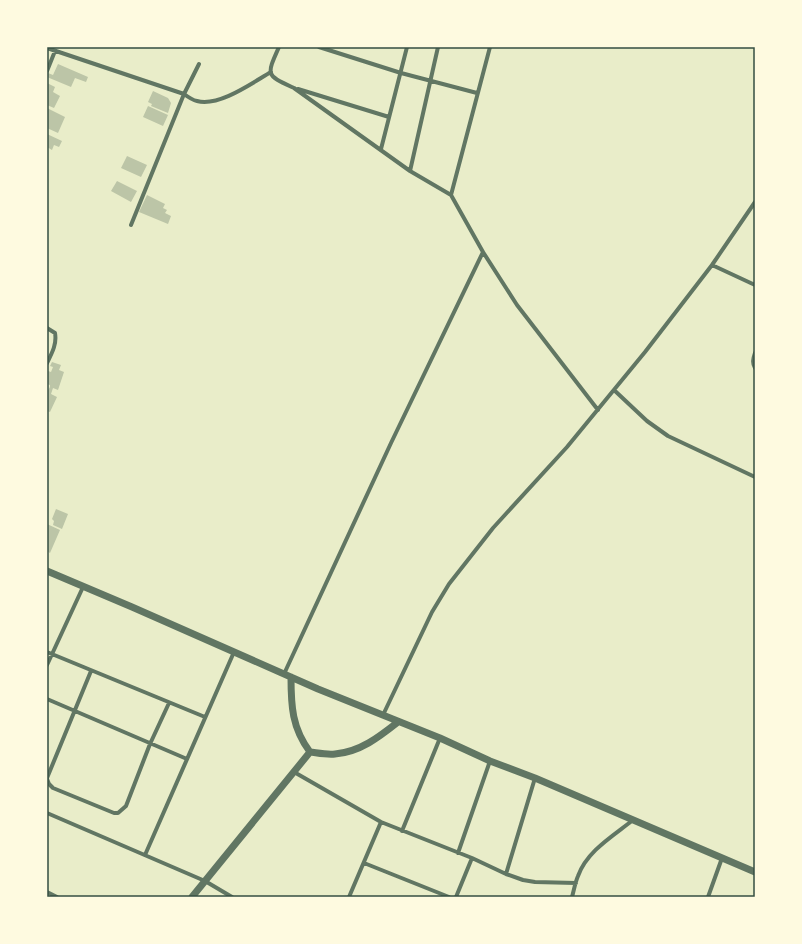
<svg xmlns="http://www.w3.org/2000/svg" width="802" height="944" font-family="'Sofia Sans Condensed',sans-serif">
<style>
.building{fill:#bcc5a7}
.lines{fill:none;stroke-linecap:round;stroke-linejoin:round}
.minor{stroke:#617663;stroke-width:4}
.tertiary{stroke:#617663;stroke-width:7}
.neatline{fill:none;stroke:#344e41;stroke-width:1.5}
</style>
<rect width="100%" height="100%" fill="#e9edc9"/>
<path class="building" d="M58,64L88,77L86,82L75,78L71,87L47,77L48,73L53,75Z
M47,83L55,87L53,92L60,96L54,108L47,105Z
M153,91L168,98L171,103L168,113L151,106L152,104L148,102Z
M148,106L168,115L163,126L143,117Z
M47,108L65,117L58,133L47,128Z
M47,134L62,141L59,147L54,145L52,150L47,147Z
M127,156L147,165L141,177L121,168Z
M117,181L137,191L131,202L111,191Z
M147,195L165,204L163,208L167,210L165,213L171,216L168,224L139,212Z
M52,362L61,365L59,370L64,372L58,390L53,388L51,394L57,397L50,412L47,411V392L50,387V385L47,384V374L48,371L51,372L53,367L50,366Z
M56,509L68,514L62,529L53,525L54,521L52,519Z
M47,524L60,530L50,553L47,551Z"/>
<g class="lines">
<path class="minor" d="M279,47C266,76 266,75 294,88L410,171L451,195L483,252L517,305L598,410
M319,47L401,73L477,93
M47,48L184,94C188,97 192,100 197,101C219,107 252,83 271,72
M47,71L55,51
M298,89L389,117
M381,149L407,47
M410,171L438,47
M451,195L490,47
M131,225L184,94L199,64
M712,265L755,285
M47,328L55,333C57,344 52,353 47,363
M755,353C753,359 752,363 755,368
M614,390L647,421L668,436L755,477
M47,652L205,717
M47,665L83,587
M284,674L391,443L483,252
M47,699L187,759
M383,715L432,612L449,584L493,528L567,447L645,352L712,265L755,202
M294,772L381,822L472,858L506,874L523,880L535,882L576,883
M47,778L91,671
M47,779L49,784L53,788L114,813H118L126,806L150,744L169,703
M47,813L205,881L232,897
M402,831L440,738
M458,853L490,761
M145,855L234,652
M364,863L449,897
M506,874L535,778
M47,892L57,897
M349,897L381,822
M456,897L472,858
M572,897C574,890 575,883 578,876C587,851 613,836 633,820
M708,897L722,858"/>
<path class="tertiary" d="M47,571L132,607L318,689L440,738L490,761L535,778L755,872
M291,677C291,706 292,728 310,752C318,753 327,755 335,754C360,752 379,737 398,722
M192,897L310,752"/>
</g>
<rect width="802" height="944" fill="none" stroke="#fefae0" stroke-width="96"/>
<rect x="48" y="48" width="706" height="848" class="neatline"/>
</svg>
